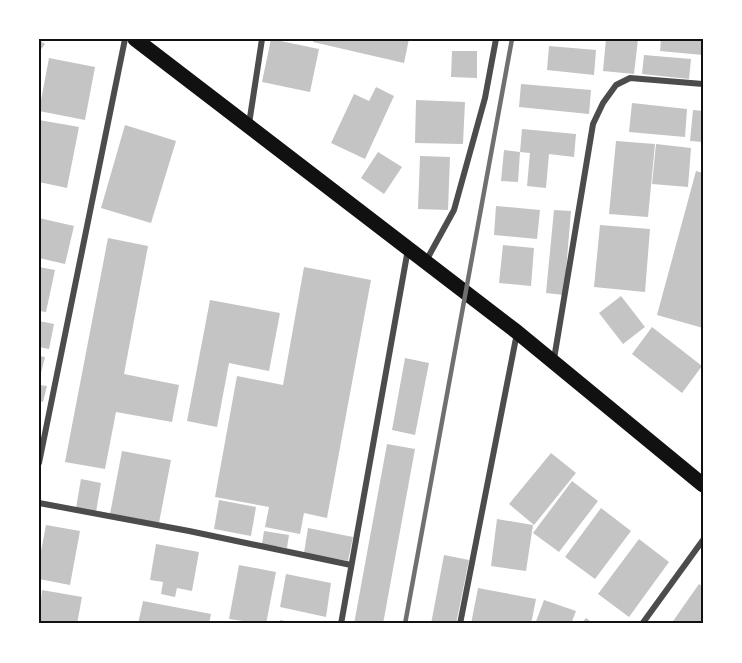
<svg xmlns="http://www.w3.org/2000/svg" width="742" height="663" font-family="Arial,sans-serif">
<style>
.building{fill:#c4c4c4}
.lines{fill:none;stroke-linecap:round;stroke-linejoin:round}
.minor{stroke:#4c4c4c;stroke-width:6}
.primary{stroke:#111;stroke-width:15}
.rail{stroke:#707070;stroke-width:4.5}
.neatline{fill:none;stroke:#111;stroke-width:2}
</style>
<rect width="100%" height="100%" fill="#fff"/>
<path class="building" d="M271,39L319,49L310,92L262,82Z
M313,39H409L404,63L313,42Z
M606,39H638L634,74L603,71Z
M661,39H703V55L660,51Z
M39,40L45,44L39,52Z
M549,46L596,50L594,75L547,70Z
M452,51H477V78L451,77Z
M644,55L691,59L689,79L642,74Z
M49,58L95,67L85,120L39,111Z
M521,84L591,90L589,114L519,107Z
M376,87L394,96L365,159L331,143L354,94L369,101Z
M416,100L465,102L463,144L415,143Z
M632,103L687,109L685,137L629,132Z
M693,110L703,111V142L690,141Z
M39,120L79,127L67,188L39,182Z
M125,125L176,141L151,223L101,208Z
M522,129L576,134L574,157L549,154L546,188L527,186L530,153L520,152Z
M616,141L655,144L648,217L609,214Z
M656,144L691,148L688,187L652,184Z
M504,150L520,152L518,182L501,181Z
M378,152L402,167L384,194L361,178Z
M420,156L450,157L448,210L418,209Z
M696,171L703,173V328L657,315Z
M496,206L540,210L537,239L494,235Z
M554,210L571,211L564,295L546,293Z
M39,218L74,226L65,264L39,258Z
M600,225L650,229L645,292L594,287Z
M108,238L148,246L124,374L179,385L172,422L116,412L105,469L65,462Z
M503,245L534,248L531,286L499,283Z
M39,267L55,270L46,312L39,311Z
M304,267L371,280L327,518L304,513L300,534L265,527L269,507L215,497L237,376L283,385Z
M621,296L645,327L623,344L599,313Z
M210,300L280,313L269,371L229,363L217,427L187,421Z
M39,321L54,324L49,349L39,347Z
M652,327L702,366L682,393L632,354Z
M39,356L45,357L40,377H39Z
M405,358L429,363L415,435L392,430Z
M39,385L47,386L43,402L39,401Z
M387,444L415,449L383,624H354Z
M122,451L171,460L159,523L110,514Z
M551,453L576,473L534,525L509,504Z
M81,479L101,483L96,512L76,508Z
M572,481L598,501L559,552L533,533Z
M219,500L256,507L251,536L214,529Z
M601,508L631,531L595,579L565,557Z
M497,519L533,525L526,571L491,566Z
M46,525L80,531L70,585L39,579V562Z
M308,528L353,537L348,561L304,553Z
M264,531L289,535L287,548L262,544Z
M639,539L669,562L629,617L598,594Z
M156,544L199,552L192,591L177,588L175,597L161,594L163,582L150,580Z
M444,555L469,560L456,624H431Z
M239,565L276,572L266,624L229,619Z
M286,574L331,583L326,617L280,607Z
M699,584L703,587V624H671Z
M478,588L536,599L531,624H471Z
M42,590L82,597L77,624L39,623Z
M544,600L576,611L571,624H535Z
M143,601L211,614L209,624H138Z
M586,618L594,624H581Z
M280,620L296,623L295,624H279Z"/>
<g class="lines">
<path class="minor" d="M249,124L262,39
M426,261L454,210L485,98L496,39
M554,359L593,124L603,103L616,85L630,78L703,84
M39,463L125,39
M39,503L189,531L351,565
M341,624L408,249
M460,624L517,333
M642,624L703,540"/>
<path class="primary" d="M135,39L517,332L703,485"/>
<path class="rail" d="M405,624L512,39"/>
</g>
<rect width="742" height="663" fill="none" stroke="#ffffff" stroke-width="81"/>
<rect x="40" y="40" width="662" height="582" class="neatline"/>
</svg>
